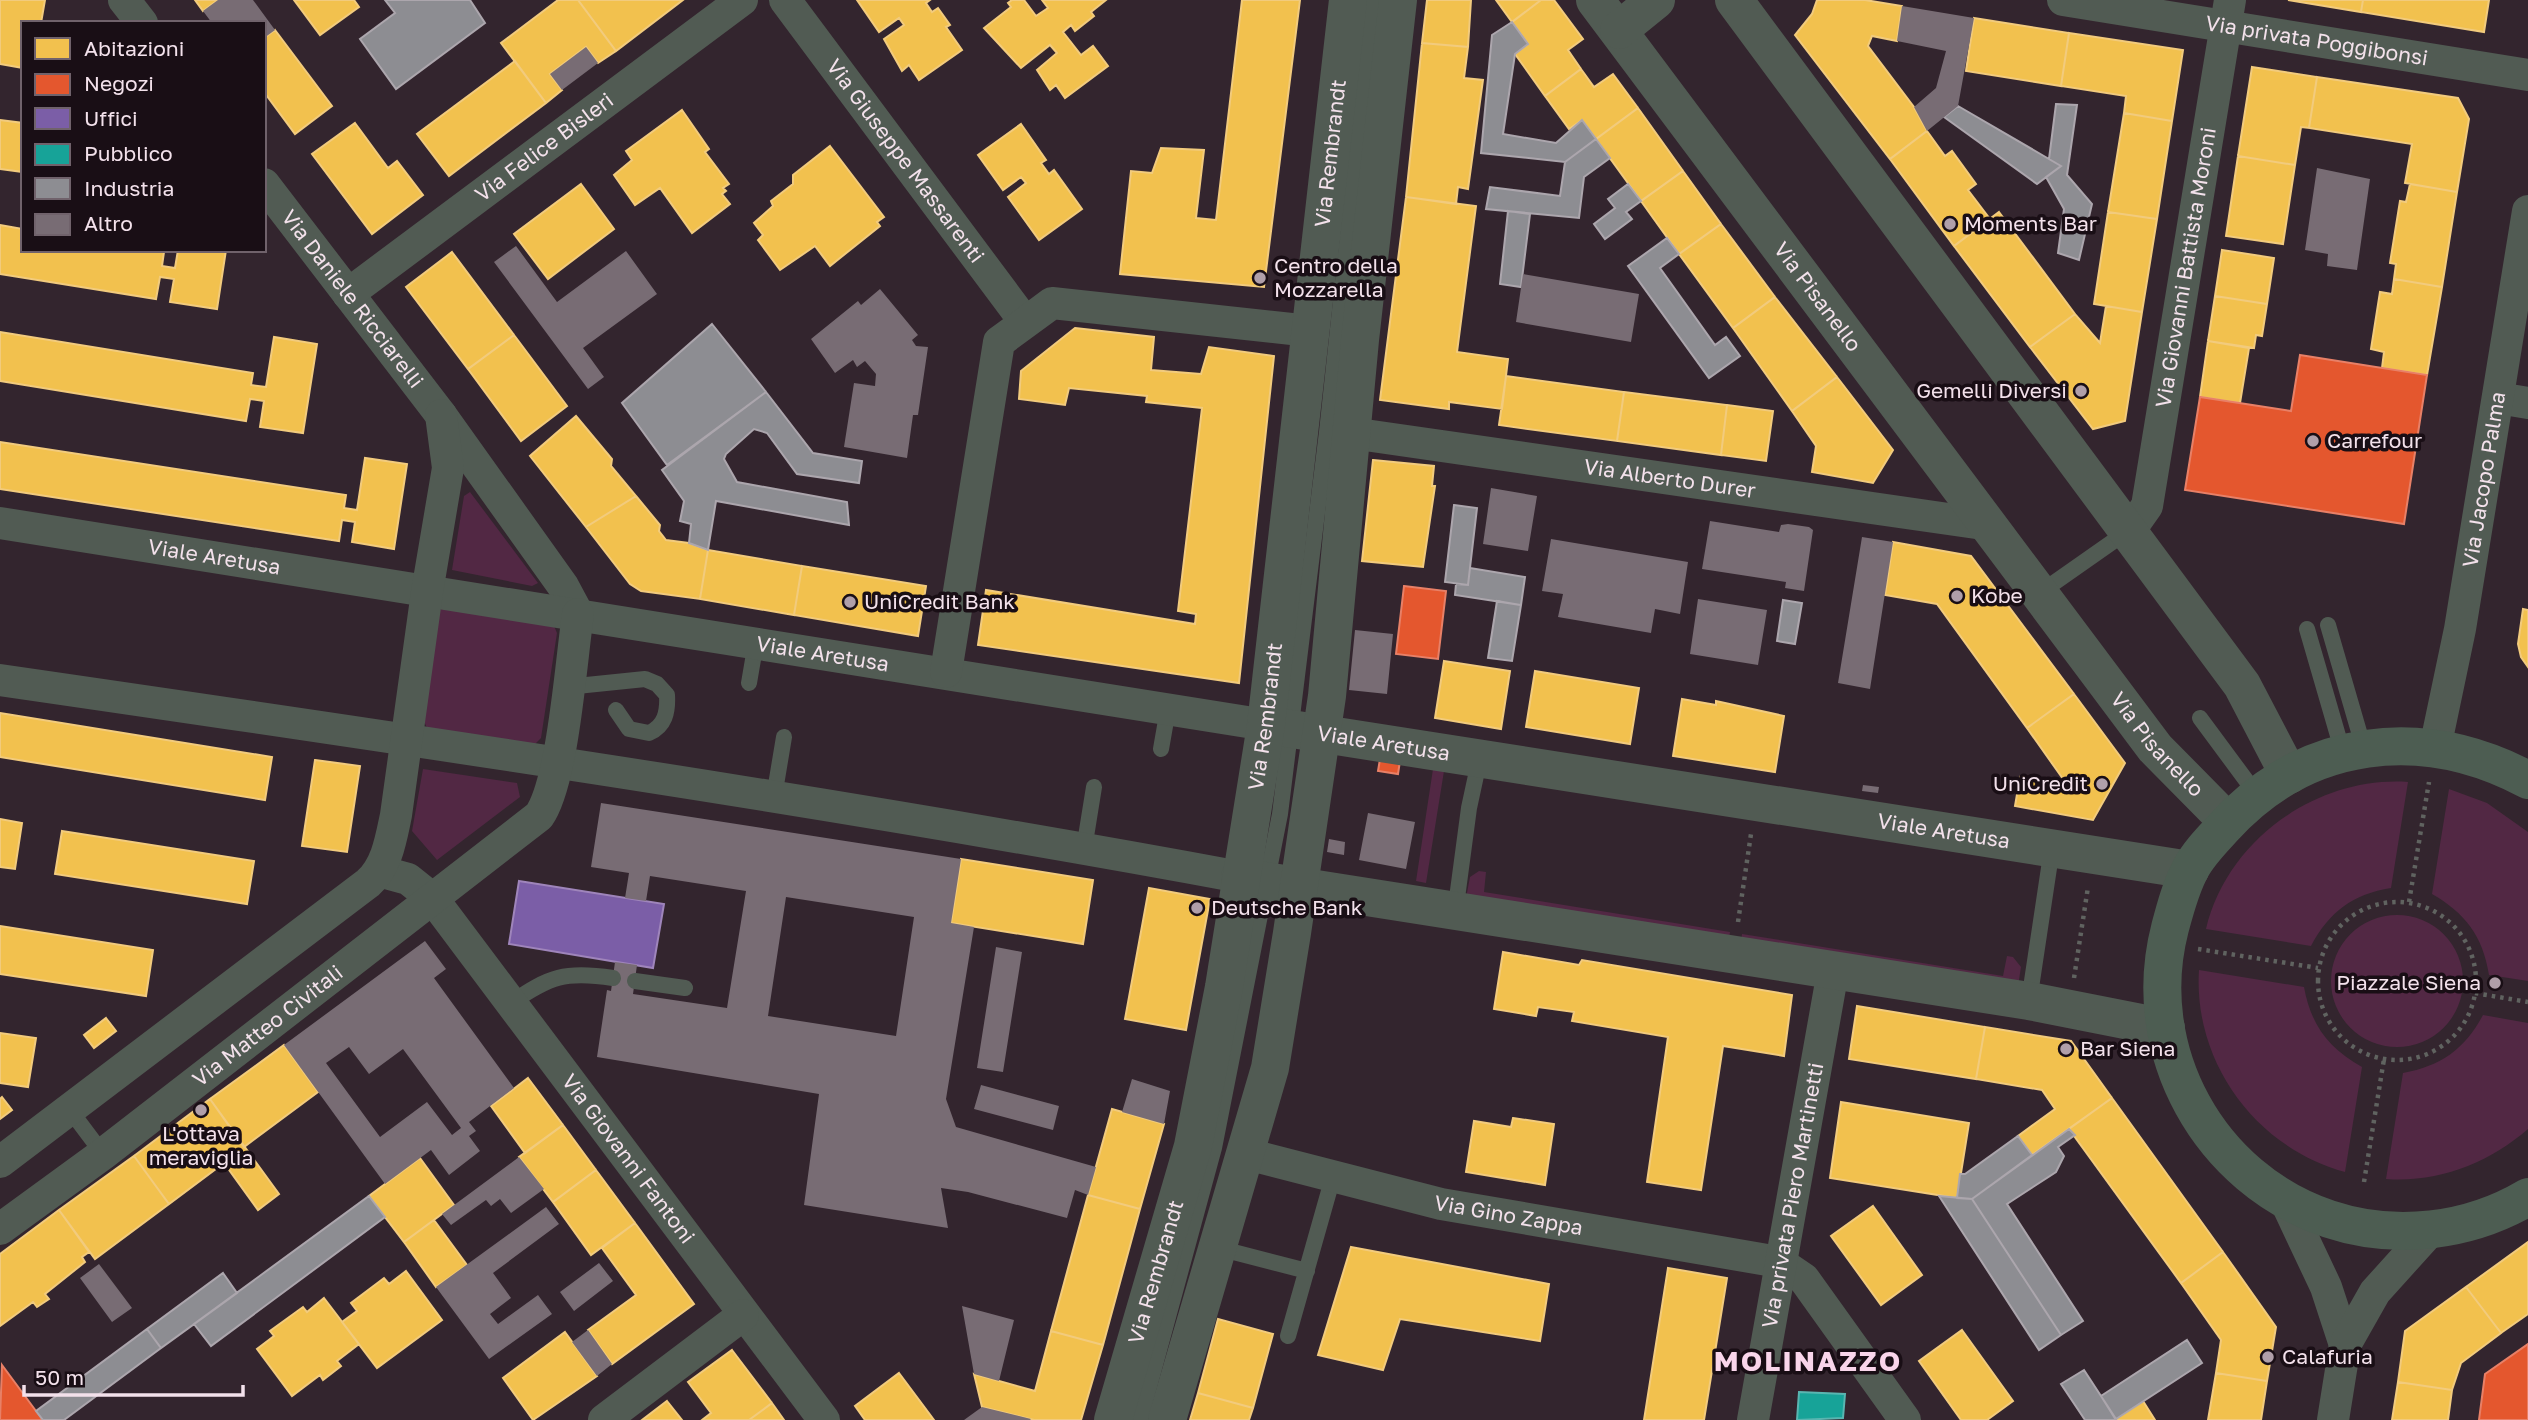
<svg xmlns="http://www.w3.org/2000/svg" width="2528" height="1420" font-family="'Golos Text',sans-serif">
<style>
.green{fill:#522844}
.homes{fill:#f2c14e;stroke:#f2cb7d;stroke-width:2}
.shops{fill:#e4572e;stroke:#e88067;stroke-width:2}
.offices{fill:#7b5ea7;stroke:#9f85bb;stroke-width:2}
.public{fill:#17a398;stroke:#59b6b1;stroke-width:2}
.industry{fill:#8d8d92;stroke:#aca6ad;stroke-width:2}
.building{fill:#786c74;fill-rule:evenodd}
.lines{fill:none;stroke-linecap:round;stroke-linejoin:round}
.path{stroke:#606360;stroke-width:4.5;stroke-dasharray:3.5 5;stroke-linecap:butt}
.service{stroke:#515b53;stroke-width:16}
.minor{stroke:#515b53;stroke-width:32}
.tertiary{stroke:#515b53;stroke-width:38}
.secondary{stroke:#4d5d52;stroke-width:38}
.poi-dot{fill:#b09fa9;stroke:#190e15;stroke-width:2.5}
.labels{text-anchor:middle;stroke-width:7;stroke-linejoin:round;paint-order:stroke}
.street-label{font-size:21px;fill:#f3e1eb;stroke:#190e15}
.poi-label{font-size:21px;fill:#f3e1eb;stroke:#190e15;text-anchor:start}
.district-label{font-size:28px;font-weight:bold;letter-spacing:2px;fill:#f9d5ea;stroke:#190e15}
</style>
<rect width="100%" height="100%" fill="#33252e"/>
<path class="green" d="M470,492L538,583L532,586L452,570L464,496Z
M447,602L551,619L557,633L541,738L531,748L429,732L421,715L437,614Z
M423,769L517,783L520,797L437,860L412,831Z
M1433,769L1444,771L1426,883L1416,881Z
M2408,782L2391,888C2353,894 2329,912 2311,946L2206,929C2227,840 2317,776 2408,782Z
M2449,789L2487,803L2528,832V981L2489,975C2483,936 2465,913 2432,894Z
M1479,871L1486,872L1484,892L1730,932L1729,940L1466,898L1470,877Z
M2331 981a66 66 0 1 1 132 0a66 66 0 1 1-132 0Z
M1742,934L2003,976L2007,956L2013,957L2021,967L2018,986L1741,942Z
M2199,970L2304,987C2311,1025 2328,1048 2362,1067L2345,1172C2256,1148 2193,1062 2199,970Z
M2483,1015L2528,1023V1129C2489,1163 2438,1183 2386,1179L2403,1073C2441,1066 2465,1049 2483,1015Z"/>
<path class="homes" d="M0,0H45L41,23H23V68L0,64Z
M195,0H218L203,11Z
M294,0H354L359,7L320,35Z
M558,0H578L616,51L598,63L586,47L550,74L562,90L546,103L501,43Z
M578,0H683L616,51Z
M857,0H930L926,3L932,12L938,8L950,25L946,27L962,50L919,80L909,65L902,71L884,39L904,25L899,18L879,32Z
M1012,0H1024L1036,16L1048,8L1042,0H1106L1091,12L1094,16L1075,31L1071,25L1063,32L1081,55L1093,46L1108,66L1065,98L1056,85L1050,90L1037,70L1057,53L1050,45L1021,68L984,28L1011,7L1008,3Z
M1242,0H1300L1264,287L1120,274L1131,171L1152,173L1161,148L1204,150L1196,218L1216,220Z
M1427,0H1471L1468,47L1422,43Z
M1496,0H1541L1512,22Z
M1541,0H1554L1583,39L1568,50L1581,69L1545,96L1515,54L1528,44L1512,22Z
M1817,0H1865L1902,6L1897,41L1872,36L1868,46L1914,107L1927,131L1890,159L1795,35L1812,14Z
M2288,0H2363L2361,12Z
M2363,0H2489L2484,32L2361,12Z
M1974,18L2069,33L2061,86L1966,71Z
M275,30L332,106L295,134L264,92V38Z
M2069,33L2183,50L2172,121L2124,113L2126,96L2061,86Z
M1422,43L1468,47L1464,78L1483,80L1468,189L1458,187L1456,204L1406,197Z
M515,61L546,103L449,176L417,134Z
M2252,67L2317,77L2309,128L2301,127L2295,165L2238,156Z
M1581,69L1594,87L1613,74L1638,108L1596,139L1582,120L1569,129L1545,96Z
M2317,77L2458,98L2469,119L2457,192L2405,183L2412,144L2309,128Z
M1638,108L1683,171L1641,201L1596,139Z
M682,110L709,149L705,152L729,184L723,188L726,191L722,194L730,204L692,233L660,188L635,205L614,175L632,160L626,151Z
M2124,113L2172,121L2157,219L2108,212Z
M0,120L23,123V172L0,169Z
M355,123L388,168L397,161L423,195L372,234L312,154Z
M1021,124L1046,160L1041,163L1049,174L1054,170L1082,209L1039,240L1008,197L1026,183L1021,177L1003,190L978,155Z
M1927,131L1945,156L1952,151L1976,184L1968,190L1990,219L1954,246L1890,159Z
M830,146L884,217L877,222L880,226L830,266L815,246L780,270L758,240L763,235L754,223L773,206L771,201L793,184V175Z
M2238,156L2295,165L2283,244L2226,236Z
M1683,171L1721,224L1679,254L1641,201Z
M581,184L614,229L548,279L514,234Z
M2410,184L2457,192L2442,287L2394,279L2396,264L2390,263L2400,201L2406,202Z
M1406,197L1476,206L1457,352L1508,359L1502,409L1449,402V409L1380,400Z
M1999,212L2075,314L2030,347L1954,246Z
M2108,212L2157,219L2142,312L2094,304Z
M1721,224L1775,297L1733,328L1679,254Z
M0,225L23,229V250H153L164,252L162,266L175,268L178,250H226L217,309L170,302L174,279L160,277L156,299L0,274Z
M2222,250L2274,258L2267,304L2215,296Z
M452,252L514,335L468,369L406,287Z
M2394,279L2442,287L2427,375L2382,368L2384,352L2371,349L2380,292L2392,294Z
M2215,296L2267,304L2262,336L2256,335L2254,348L2208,341Z
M1775,297L1837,377L1792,411L1733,328Z
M2106,306L2142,312L2125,421L2093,429L2030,347L2075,314L2100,343Z
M1075,328L1154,337L1151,370L1201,374L1209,347L1274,356L1239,683L978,645L986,590L1195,624L1196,614L1178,611L1202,408L1146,402L1147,396L1069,388L1065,405L1019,399L1021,371Z
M0,332L253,373L251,385L266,387L274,337L317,344L303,433L260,427L264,401L250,399L246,421L0,381Z
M514,335L567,406L521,441L468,369Z
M2208,341L2249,348L2240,403L2200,397Z
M1506,376L1624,392L1617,441L1499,425Z
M1837,377L1893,450L1873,483L1812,472L1816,446L1792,411Z
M1624,392L1727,405L1721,455L1617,441Z
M1727,405L1773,411L1766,461L1721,455Z
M576,416L612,459L611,466L636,496L586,527L530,456Z
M0,442L346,495L344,508L357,510L365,458L407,464L394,549L352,542L355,522L342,520L339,541L0,489Z
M1373,460L1434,466L1432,486H1435L1423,567L1362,561Z
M636,496L660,525L659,531L666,540L689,543L708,550L700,599L641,591L630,584L586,527Z
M1893,542L1971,556L2074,694L2027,728L1937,604L1885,595Z
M708,550L802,566L794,615L700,599Z
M802,566L926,586L918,636L794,615Z
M2523,609L2528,610V667L2521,657L2518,644Z
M1444,661L1510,671L1501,729L1435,718Z
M1535,671L1639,688L1630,744L1526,727Z
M2074,694L2125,763L2093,820L2015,806L2020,777L2068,786L2027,728Z
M1682,699L1716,705V701L1784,716L1775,772L1673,756Z
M0,713L272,757L265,800L0,757Z
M315,760L360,766L347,852L302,846Z
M0,819L22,823L15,869L0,867Z
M62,831L254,861L247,904L55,874Z
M961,859L1093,880L1083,944L951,923Z
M1149,888L1210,899L1186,1030L1125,1019Z
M0,926L153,950L146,996L0,974Z
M1503,952L1579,965L1582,960L1792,995L1784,1056L1723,1046L1701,1190L1647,1182L1668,1037L1572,1021L1574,1012L1538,1007L1536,1016L1494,1009Z
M1857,1006L1985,1027L1976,1079L1849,1059Z
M106,1018L116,1031L94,1048L84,1035Z
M1985,1027L2071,1041L2112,1098L2032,1155L2018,1136L2055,1109L2042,1090L1976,1079Z
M0,1033L36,1038L28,1087L0,1083Z
M284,1045L318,1092L244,1147L210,1099Z
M528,1078L563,1125L525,1153L491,1106Z
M2,1097L12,1110L0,1119V1099Z
M2112,1098L2223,1252L2181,1283L2069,1129Z
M210,1099L279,1194L258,1210L224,1163L169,1204L134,1156Z
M1841,1102L1969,1123L1957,1198L1830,1178Z
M1112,1109L1164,1124L1140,1209L1088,1195Z
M1513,1118L1554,1124L1545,1185L1466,1172L1474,1121L1511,1127Z
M563,1125L596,1170L553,1202L519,1157Z
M134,1156L169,1204L95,1259L59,1210Z
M420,1158L454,1205L404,1242L369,1196Z
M596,1170L635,1223L591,1255L553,1202Z
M1088,1195L1140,1209L1103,1345L1051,1331Z
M1873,1206L1922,1275L1881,1305L1831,1236Z
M59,1210L89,1252L82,1257L85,1262L45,1294L49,1299L37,1307L33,1302L0,1326V1254Z
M434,1220L467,1265L436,1287L404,1242Z
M635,1223L694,1304L612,1364L588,1330L636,1295L602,1248Z
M2528,1242V1314L2501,1333L2466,1287Z
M1351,1247L1549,1284L1540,1341L1400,1319L1383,1370L1318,1355Z
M2223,1252L2276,1327L2267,1381L2216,1373L2221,1340L2181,1283Z
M1668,1268L1727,1278L1704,1420H1644Z
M406,1271L442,1320L377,1368L342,1322L357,1311L351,1303L384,1278L389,1284Z
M2466,1287L2501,1333L2461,1363L2452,1390L2398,1382L2405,1331Z
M324,1298L359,1344L337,1361L341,1366L323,1380L320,1375L292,1396L257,1349L274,1336L270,1331L303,1307L307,1312Z
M1218,1319L1273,1334L1253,1408L1198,1393Z
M1962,1330L2013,1401L1987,1420H1961L1919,1361Z
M1051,1331L1103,1345L1081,1420H1034L982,1407L974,1374L1035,1391Z
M565,1332L597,1376L533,1420L503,1378Z
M732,1350L772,1403L749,1420H702L711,1413L688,1382Z
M899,1373L934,1420H865L855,1406Z
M2216,1373L2267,1381L2261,1420H2208Z
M2398,1382L2452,1390L2448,1420H2392Z
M1198,1393L1253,1408L1249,1420H1190Z
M667,1401L682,1420H642Z
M2143,1401L2155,1420H2116V1419Z
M772,1403L784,1420H749Z"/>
<path class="shops" d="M2300,355L2427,375L2404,524L2185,490L2200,397L2291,411Z
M1404,586L1446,591L1438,659L1396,654Z
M1380,759L1400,761L1398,774L1378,771Z
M2528,1344V1420H2479L2485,1374Z
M2,1365L36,1411L43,1420H0Z"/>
<path class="offices" d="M519,881L664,904L653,968L509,944Z"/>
<path class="public" d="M1799,1392L1845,1394L1843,1418L1797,1420Z"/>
<path class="industry" d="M385,0H470L485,23L396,89L360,39L395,13Z
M1512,22L1528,44L1515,54L1503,134L1556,143L1582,120L1596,139L1565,162L1481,153L1492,35Z
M2056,104L2077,105L2067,175L2092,204L2079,260L2058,253L2064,209L2046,177L2061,166L2049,159Z
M1958,106L2049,159L2061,166L2037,184L1944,117Z
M1596,139L1610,158L1584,177L1579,218L1486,209L1490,187L1560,196L1565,162Z
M1628,184L1641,201L1626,212L1632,219L1605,239L1594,224L1615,208L1608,199Z
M1508,211L1530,214L1521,287L1500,284Z
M1667,238L1679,254L1660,268L1715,345L1726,337L1740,356L1709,378L1628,266Z
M712,324L766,392L667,465L622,403Z
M766,392L813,453L862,461L859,483L797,474L767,433L754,429L726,454L724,459L737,482L847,502L849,525L716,501L708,550L689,543L691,524L680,521L684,501L662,470Z
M1454,505L1477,508L1468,585L1445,582Z
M1470,568L1525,577L1521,605L1455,595L1456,584L1468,585Z
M1783,600L1802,603L1795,644L1777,641Z
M1497,601L1521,605L1512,661L1488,658Z
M2069,1129L2075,1135L2058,1147L2064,1156L2056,1172L2007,1204L2083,1321L2061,1335L1972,1199Z
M2018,1136L2032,1155L1972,1199L1957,1198L1960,1174H1965Z
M369,1196L385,1217L211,1346L194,1324Z
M1939,1196L1972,1199L2061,1335L2039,1350Z
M223,1273L237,1293L161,1348L147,1329Z
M147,1329L161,1348L64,1420H43L36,1411Z
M2187,1340L2202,1363L2116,1419L2101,1396Z
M2084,1370L2101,1396L2116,1420H2085L2061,1384Z"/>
<path class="building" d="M218,0H253L275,30L264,38V23H212L203,11Z
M1902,6L1974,18L1958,106L1927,131L1914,107L1936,88L1946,51L1897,41Z
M586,47L598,63L562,90L550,74Z
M2317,168L2370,179L2357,270L2327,266L2328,254L2305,250Z
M516,246L557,302L626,251L657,294L583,348L604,377L588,389L494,262Z
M1523,274L1639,294L1631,342L1516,322Z
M880,289L918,335L912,340L916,346L928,347L918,415H913L907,458L844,447L854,383L875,386L876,374L865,361L857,367L853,360L835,373L811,339L858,301L861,305Z
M1491,488L1537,496L1528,551L1483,544Z
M1710,521L1779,532L1781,525L1788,524L1809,527L1813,530L1804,591L1785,588L1786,582L1702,569Z
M1862,537L1893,542L1870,689L1838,683Z
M1551,539L1688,562L1680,614L1655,609L1651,633L1558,617L1563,594L1542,591Z
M1698,599L1767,610L1758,665L1690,654Z
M1355,630L1393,634L1387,694L1349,690Z
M1863,785L1879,787L1878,793L1862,791Z
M601,803L961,859L951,923L974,927L946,1099L956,1127L1096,1167L1088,1195L1075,1190L1067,1218L968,1192L941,1188L948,1228L804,1205L819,1094L597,1057L607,990L611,991L615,962L637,965L633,994L727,1008L746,891L650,876L646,901L625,898L629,873L591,867ZM786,897L914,917L896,1036L768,1016Z
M1368,813L1415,822L1406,869L1359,860Z
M1329,839L1345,842L1344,855L1327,852Z
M425,941L446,969L434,978L514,1088L469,1122L476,1131L469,1136L480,1151L449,1175L431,1150L385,1184L284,1045ZM349,1047L369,1074L403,1049L461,1128L452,1135L427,1102L380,1137L326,1063Z
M996,947L1022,952L1003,1072L977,1068Z
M1132,1079L1170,1091L1164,1124L1122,1112Z
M981,1085L1059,1106L1053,1130L974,1109Z
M519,1157L544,1189L511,1213L500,1199L491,1206L486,1200L451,1225L442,1214Z
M546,1207L559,1224L493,1273L511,1298L490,1314L498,1324L538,1295L552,1314L489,1359L436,1287Z
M599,1263L613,1281L574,1311L560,1292Z
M99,1264L132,1308L112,1322L80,1278Z
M962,1306L1014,1320L999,1381L974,1374Z
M588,1330L612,1364L597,1376L572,1342Z
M982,1407L1031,1419L1030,1420H964Z"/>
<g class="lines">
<path class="path" d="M2318 981a79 79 0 1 1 158 0a79 79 0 1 1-158 0Z
M2409,902L2429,782
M1738,922L1751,834
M2198,949L2318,968
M2074,978L2088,887
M2475,993L2528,1002
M2364,1182L2384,1059"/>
<path class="service" d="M2041,592L2128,531
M2328,625L2364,749
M2307,629L2343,753
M749,683L756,642
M567,687L645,679L657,684L667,695C668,712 665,726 649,733L629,729L616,710
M2200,718L2257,795
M1161,749L1168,709
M774,797L784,737
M1084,849L1094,787
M1455,913L1469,808L1480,757
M635,981L685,988
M2029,1001L2052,848
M511,1003C550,976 565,971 613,978
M70,1110L103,1154
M1218,1248L1307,1271
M1288,1336L1333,1177
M1140,1420L1214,1148L1280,814L1327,432L1373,0"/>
<g class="minor">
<path d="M124,0L142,23"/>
<path id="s1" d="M785,0L1025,322"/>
<path id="s2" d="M2063,0L2528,75"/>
<path id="s3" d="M264,184L441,415L563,586L578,614"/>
<path id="s4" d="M348,294L742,0"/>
<path d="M2498,398L2528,403"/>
<path id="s5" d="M1351,433L1990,525"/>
<path id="s6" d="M0,523L1266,725"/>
<path id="s7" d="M2130,530L2147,506L2230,0"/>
<path d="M946,672L999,342L1052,303L1310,331"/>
<path d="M0,680C414,740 829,801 1240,877"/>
<path id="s8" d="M2435,748L2460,629L2528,211"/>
<path id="s9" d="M379,871L408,879L433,899L824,1420"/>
<path id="s10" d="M1243,1153L1441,1204L1779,1262L1804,1279L1905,1420"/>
<path d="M0,1162L368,883C387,866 391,839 396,815L427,592L448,468L441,415"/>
<path d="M2285,1200L2326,1287L2345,1345"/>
<path id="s11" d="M0,1229L103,1154L539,816C563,782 571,661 578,614"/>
<path d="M604,1420L743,1315"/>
<path id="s12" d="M1753,1420L1833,971"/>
<path d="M2333,1420L2345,1345L2375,1292L2431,1230"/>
</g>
<g class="tertiary">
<path id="s13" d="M1595,0L2155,748L2228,822"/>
<path d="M1734,0L2242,685L2289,775"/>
<path d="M1619,30L1656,0"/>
<path id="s14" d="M1266,725L2190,870"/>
<path d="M1240,877L2029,1001L2166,1028"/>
<path id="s15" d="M1113,1420L1193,1146L1224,987L1266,725L1348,0"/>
<path d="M1167,1420L1270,1068L1292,933L1327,696L1360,340L1398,0"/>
</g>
<path class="secondary" d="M2528,780C2422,724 2306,737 2224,827C2212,840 2199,853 2191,868C2181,886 2175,909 2170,928C2138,1051 2209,1179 2329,1219C2395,1241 2469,1232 2528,1197"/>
</g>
<g class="poi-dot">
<circle cx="1950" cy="224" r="7"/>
<circle cx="1260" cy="278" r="7"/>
<circle cx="2081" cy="391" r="7"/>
<circle cx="2313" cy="441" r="7"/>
<circle cx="1957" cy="596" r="7"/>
<circle cx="850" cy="602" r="7"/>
<circle cx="2102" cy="784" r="7"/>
<circle cx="1197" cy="908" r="7"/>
<circle cx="2495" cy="983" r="7"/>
<circle cx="2066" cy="1049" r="7"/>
<circle cx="201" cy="1110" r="7"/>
<circle cx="2268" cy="1357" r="7"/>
</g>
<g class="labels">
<g class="street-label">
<text dy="7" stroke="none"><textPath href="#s2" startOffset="257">Via privata Poggibonsi</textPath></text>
<text dy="7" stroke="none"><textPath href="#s4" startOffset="245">Via Felice Bisleri</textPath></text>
<text dy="7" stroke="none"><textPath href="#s15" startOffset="1288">Via Rembrandt</textPath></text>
<text dy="7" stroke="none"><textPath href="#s1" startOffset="201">Via Giuseppe Massarenti</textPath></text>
<text dy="7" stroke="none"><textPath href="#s7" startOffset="271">Via Giovanni Battista Moroni</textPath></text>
<text dy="7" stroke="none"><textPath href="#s13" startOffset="371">Via Pisanello</textPath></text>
<text dy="7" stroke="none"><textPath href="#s3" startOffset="145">Via Daniele Ricciarelli</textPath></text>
<text dy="7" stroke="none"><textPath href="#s5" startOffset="322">Via Alberto Durer</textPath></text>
<text dy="7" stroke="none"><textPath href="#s8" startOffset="273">Via Jacopo Palma</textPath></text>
<text dy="7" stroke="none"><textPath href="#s6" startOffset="217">Viale Aretusa</textPath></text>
<text dy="7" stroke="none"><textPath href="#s6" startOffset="833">Viale Aretusa</textPath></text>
<text dy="7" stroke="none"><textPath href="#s15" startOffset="721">Via Rembrandt</textPath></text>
<text dy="7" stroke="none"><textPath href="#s14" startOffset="119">Viale Aretusa</textPath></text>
<text dy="7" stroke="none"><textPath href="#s13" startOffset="933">Via Pisanello</textPath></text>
<text dy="7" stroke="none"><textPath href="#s14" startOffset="686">Viale Aretusa</textPath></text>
<text dy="7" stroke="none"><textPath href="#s11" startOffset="336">Via Matteo Civitali</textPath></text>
<text dy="7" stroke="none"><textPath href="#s9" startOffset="387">Via Giovanni Fantoni</textPath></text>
<text dy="7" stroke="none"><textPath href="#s12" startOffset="228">Via privata Piero Martinetti</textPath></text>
<text dy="7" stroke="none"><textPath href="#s10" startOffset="273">Via Gino Zappa</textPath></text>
<text dy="7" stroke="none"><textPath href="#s15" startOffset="154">Via Rembrandt</textPath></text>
</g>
<g class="poi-label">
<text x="1964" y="231">Moments Bar</text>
<text x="1274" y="273">Centro della<tspan x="1274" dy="24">Mozzarella</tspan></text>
<text x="2067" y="398" text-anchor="end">Gemelli Diversi</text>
<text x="2327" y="448">Carrefour</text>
<text x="1971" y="603">Kobe</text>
<text x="864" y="609">UniCredit Bank</text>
<text x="2088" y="791" text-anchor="end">UniCredit</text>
<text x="1211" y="915">Deutsche Bank</text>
<text x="2481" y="990" text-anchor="end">Piazzale Siena</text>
<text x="2080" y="1056">Bar Siena</text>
<text x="201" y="1141" text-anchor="middle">L'ottava<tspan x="201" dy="24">meraviglia</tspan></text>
<text x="2282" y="1364">Calafuria</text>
</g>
<g class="district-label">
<text x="1808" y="1371">MOLINAZZO</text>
</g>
</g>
<rect x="21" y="21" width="245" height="231" fill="#190e15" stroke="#70626b" stroke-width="2"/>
<rect x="35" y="38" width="35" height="21" fill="#f2c14e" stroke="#70626b" stroke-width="2"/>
<text x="84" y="56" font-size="21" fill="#f3e1eb">Abitazioni</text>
<rect x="35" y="74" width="35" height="21" fill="#e4572e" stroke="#70626b" stroke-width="2"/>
<text x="84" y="91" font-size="21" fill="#f3e1eb">Negozi</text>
<rect x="35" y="108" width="35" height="21" fill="#7b5ea7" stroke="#70626b" stroke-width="2"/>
<text x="84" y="126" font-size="21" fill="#f3e1eb">Uffici</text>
<rect x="35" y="144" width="35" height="21" fill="#17a398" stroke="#70626b" stroke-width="2"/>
<text x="84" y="161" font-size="21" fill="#f3e1eb">Pubblico</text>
<rect x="35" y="178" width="35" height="21" fill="#8d8d92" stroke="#70626b" stroke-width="2"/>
<text x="84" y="196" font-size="21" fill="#f3e1eb">Industria</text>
<rect x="35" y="214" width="35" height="21" fill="#786c74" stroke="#70626b" stroke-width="2"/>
<text x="84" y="231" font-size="21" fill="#f3e1eb">Altro</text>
<path d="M24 1385v10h219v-10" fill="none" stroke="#f3e1eb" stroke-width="3.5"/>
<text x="35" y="1385" font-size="21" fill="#f3e1eb" stroke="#190e15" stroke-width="5" paint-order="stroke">50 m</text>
</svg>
